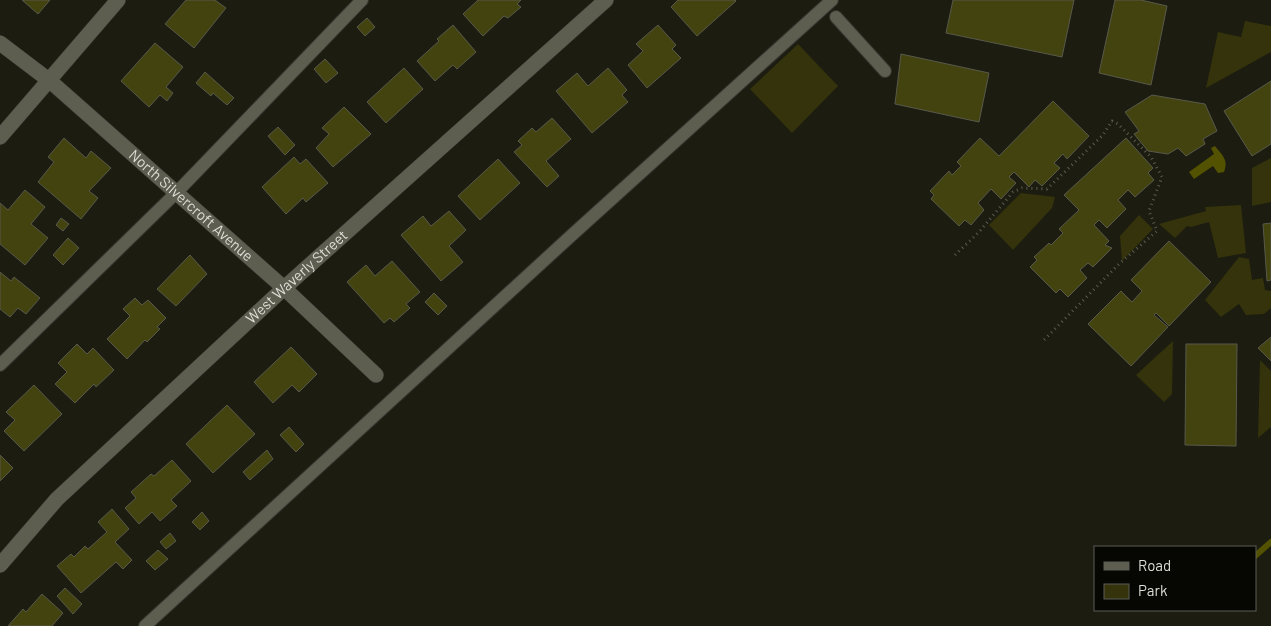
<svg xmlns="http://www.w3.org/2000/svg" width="1271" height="626" font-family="Barlow,sans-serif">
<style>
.green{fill:#34330c}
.water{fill:#535200}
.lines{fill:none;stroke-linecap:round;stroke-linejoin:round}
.stream{stroke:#535200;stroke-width:6}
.building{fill:#434310;stroke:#58594b}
.lane-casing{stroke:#363630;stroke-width:14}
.street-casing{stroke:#363630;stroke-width:16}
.path{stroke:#5c5c51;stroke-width:3;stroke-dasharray:1 4;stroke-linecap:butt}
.lane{stroke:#5d5e50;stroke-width:12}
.street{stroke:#5d5e50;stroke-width:15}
.labels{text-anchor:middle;stroke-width:4;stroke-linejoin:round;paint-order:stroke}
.street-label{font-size:15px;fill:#deded6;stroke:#060603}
</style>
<rect width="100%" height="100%" fill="#1c1c10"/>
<path class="green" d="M1245,21L1271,26V52L1206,88L1218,32L1241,37Z
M798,44L838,86L792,133L750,89Z
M1271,158V202L1252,206V168Z
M1021,193L1055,197L1052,208L1013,250L989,225Z
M1241,205L1246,253L1218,258L1209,222L1191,227L1187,226L1175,238L1159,224L1206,211L1205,207Z
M1139,215L1153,229L1122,261L1120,236Z
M1239,257L1249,259L1252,280L1263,278L1265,290L1271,291V308L1264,314L1246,315L1239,304L1221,317L1205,300Z
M1173,341L1172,394L1164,402L1136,375Z
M1260,360L1271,371V427L1258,438Z"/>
<path class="water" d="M1215,146C1222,155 1229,160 1224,172L1218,173L1213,166L1194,179L1189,172L1214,154L1211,148Z"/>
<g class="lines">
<path class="stream" d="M1255,556L1271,542"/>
</g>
<path class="building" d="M22,0H50L38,14Z
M186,0H215L226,8L194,48L165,24Z
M478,0H521L517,4L521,7L508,18L504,16L483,36L463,14Z
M678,0H735L736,1L697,36L671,7Z
M953,0H1074L1062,57L946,33Z
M1115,0H1141L1167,6L1151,85L1099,73Z
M367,18L375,27L365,36L357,27Z
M453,25L476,52L457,69L453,65L435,81L417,61L439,41L437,39Z
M658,25L676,45L672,49L681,58L647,88L628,65L643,51L636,44Z
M155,43L183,67L166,87L173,93L167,101L160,95L149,107L121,81Z
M901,54L989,73L979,122L895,104Z
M325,59L338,73L326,83L314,69Z
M404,68L423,89L386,123L367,102Z
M608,68L627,90L622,95L628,102L592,133L556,91L577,73L588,86Z
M205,72L234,98L227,105L213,93L211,96L196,83Z
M1271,81V144L1252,156L1224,111Z
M1152,95L1205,104L1217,131L1203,139L1205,144L1186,156L1178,148L1168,154L1148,151L1134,134L1139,131L1125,112Z
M1053,101L1089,136L1067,159L1063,154L1054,163L1060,168L1042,186L1035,180L1029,187L1014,172L1009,177L1016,183L1001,199L991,189L978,203L984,210L971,225L965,220L959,226L931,199L934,195L930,191L949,171L952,175L961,166L957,162L980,138L999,156Z
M344,107L371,134L333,167L316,148L329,134L322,128Z
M552,118L571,139L546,161L559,176L547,187L514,152L522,145L518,141L532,128L536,132Z
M278,127L295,145L285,155L268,136Z
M64,138L86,158L91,151L111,168L89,191L98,198L81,219L38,182L54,162L48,157Z
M1126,138L1153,168L1148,173L1154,180L1135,197L1128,190L1118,200L1126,209L1107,228L1099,220L1094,225L1109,241L1105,245L1112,248L1093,267L1088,263L1080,270L1087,278L1068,297L1060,289L1056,293L1030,267L1037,260L1034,257L1049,243L1051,245L1063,233L1059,229L1079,210L1064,195Z
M294,157L300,164L306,159L328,183L306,202L303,198L286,214L262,187Z
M498,159L520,183L480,220L458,196Z
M25,190L45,207L31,224L48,238L25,265L0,244V203L8,210Z
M449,211L466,230L449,246L463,262L441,281L401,235L423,216L431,226Z
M61,218L69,224L63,231L56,225Z
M1271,223V280L1267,281L1263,224Z
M68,238L79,248L63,265L53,255Z
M1169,241L1211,282L1169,326L1156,313L1154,315L1168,327L1131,366L1088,324L1121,291L1132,302L1142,291L1131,280Z
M190,255L207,274L176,306L157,289Z
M392,261L420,292L406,304L410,308L394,322L390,318L384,323L347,282L366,265L375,276Z
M0,272L11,281L14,277L40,298L26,314L18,308L10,317L0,309Z
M434,293L447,306L438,315L425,302Z
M135,298L142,305L148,300L166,318L157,327L160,329L147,342L145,340L127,359L107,339L130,316L123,309Z
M1271,337V361L1258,348Z
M77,344L87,354L93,348L114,370L96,387L94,384L75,403L55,384L67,372L58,363Z
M1186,344H1237L1236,446L1185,445Z
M291,347L317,374L299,392L292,385L273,403L254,382Z
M34,385L62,414L24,451L4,431L15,420L6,412Z
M227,405L255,434L213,473L186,444Z
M289,427L304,444L296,452L280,435Z
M267,450L273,459L250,480L243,472Z
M0,455L13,468L0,481Z
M172,460L191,481L171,500L177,506L160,521L152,512L139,524L125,508L136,498L131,492L151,474L154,476Z
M112,509L129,529L115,542L132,560L123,569L116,562L81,593L57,566L71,554L74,557L85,546L88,549L107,532L98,522Z
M202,512L209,521L200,530L192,522Z
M170,533L176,541L166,549L160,542Z
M158,550L168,559L155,570L146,561Z
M65,588L82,604L73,614L57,596Z
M42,594L63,613L52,626H8L23,609L26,612Z"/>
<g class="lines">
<defs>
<path id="lane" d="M836,17L885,71
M0,365L176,193L362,0
M145,626L573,234L832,0"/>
<g id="street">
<path id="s1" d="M0,43L50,81L284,288L376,375"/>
<path d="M0,137L118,0"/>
<path id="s2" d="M0,565L57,499L284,288L606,0"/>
</g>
</defs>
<use href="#lane" class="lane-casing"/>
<use href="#street" class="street-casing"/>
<path class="path" d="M955,255L979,232L1013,192L1022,188L1047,189L1103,135L1112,121L1118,124L1151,157L1162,177L1149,211L1157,231L1119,264L1044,340"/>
<use href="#lane" class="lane"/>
<use href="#street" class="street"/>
</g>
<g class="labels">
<g class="street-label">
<text dy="5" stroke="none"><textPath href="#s1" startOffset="251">North Silvercroft Avenue</textPath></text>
<text dy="5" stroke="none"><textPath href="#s2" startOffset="414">West Waverly Street</textPath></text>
</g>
</g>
<rect x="1094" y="546" width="162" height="65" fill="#060603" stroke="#5c5c57"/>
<rect x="1104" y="562" width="25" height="8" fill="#5d5e50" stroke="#5c5c57"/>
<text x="1138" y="571" font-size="15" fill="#deded6">Road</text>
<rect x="1104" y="584" width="25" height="15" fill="#34330c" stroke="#5c5c57"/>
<text x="1138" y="596" font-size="15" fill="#deded6">Park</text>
</svg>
